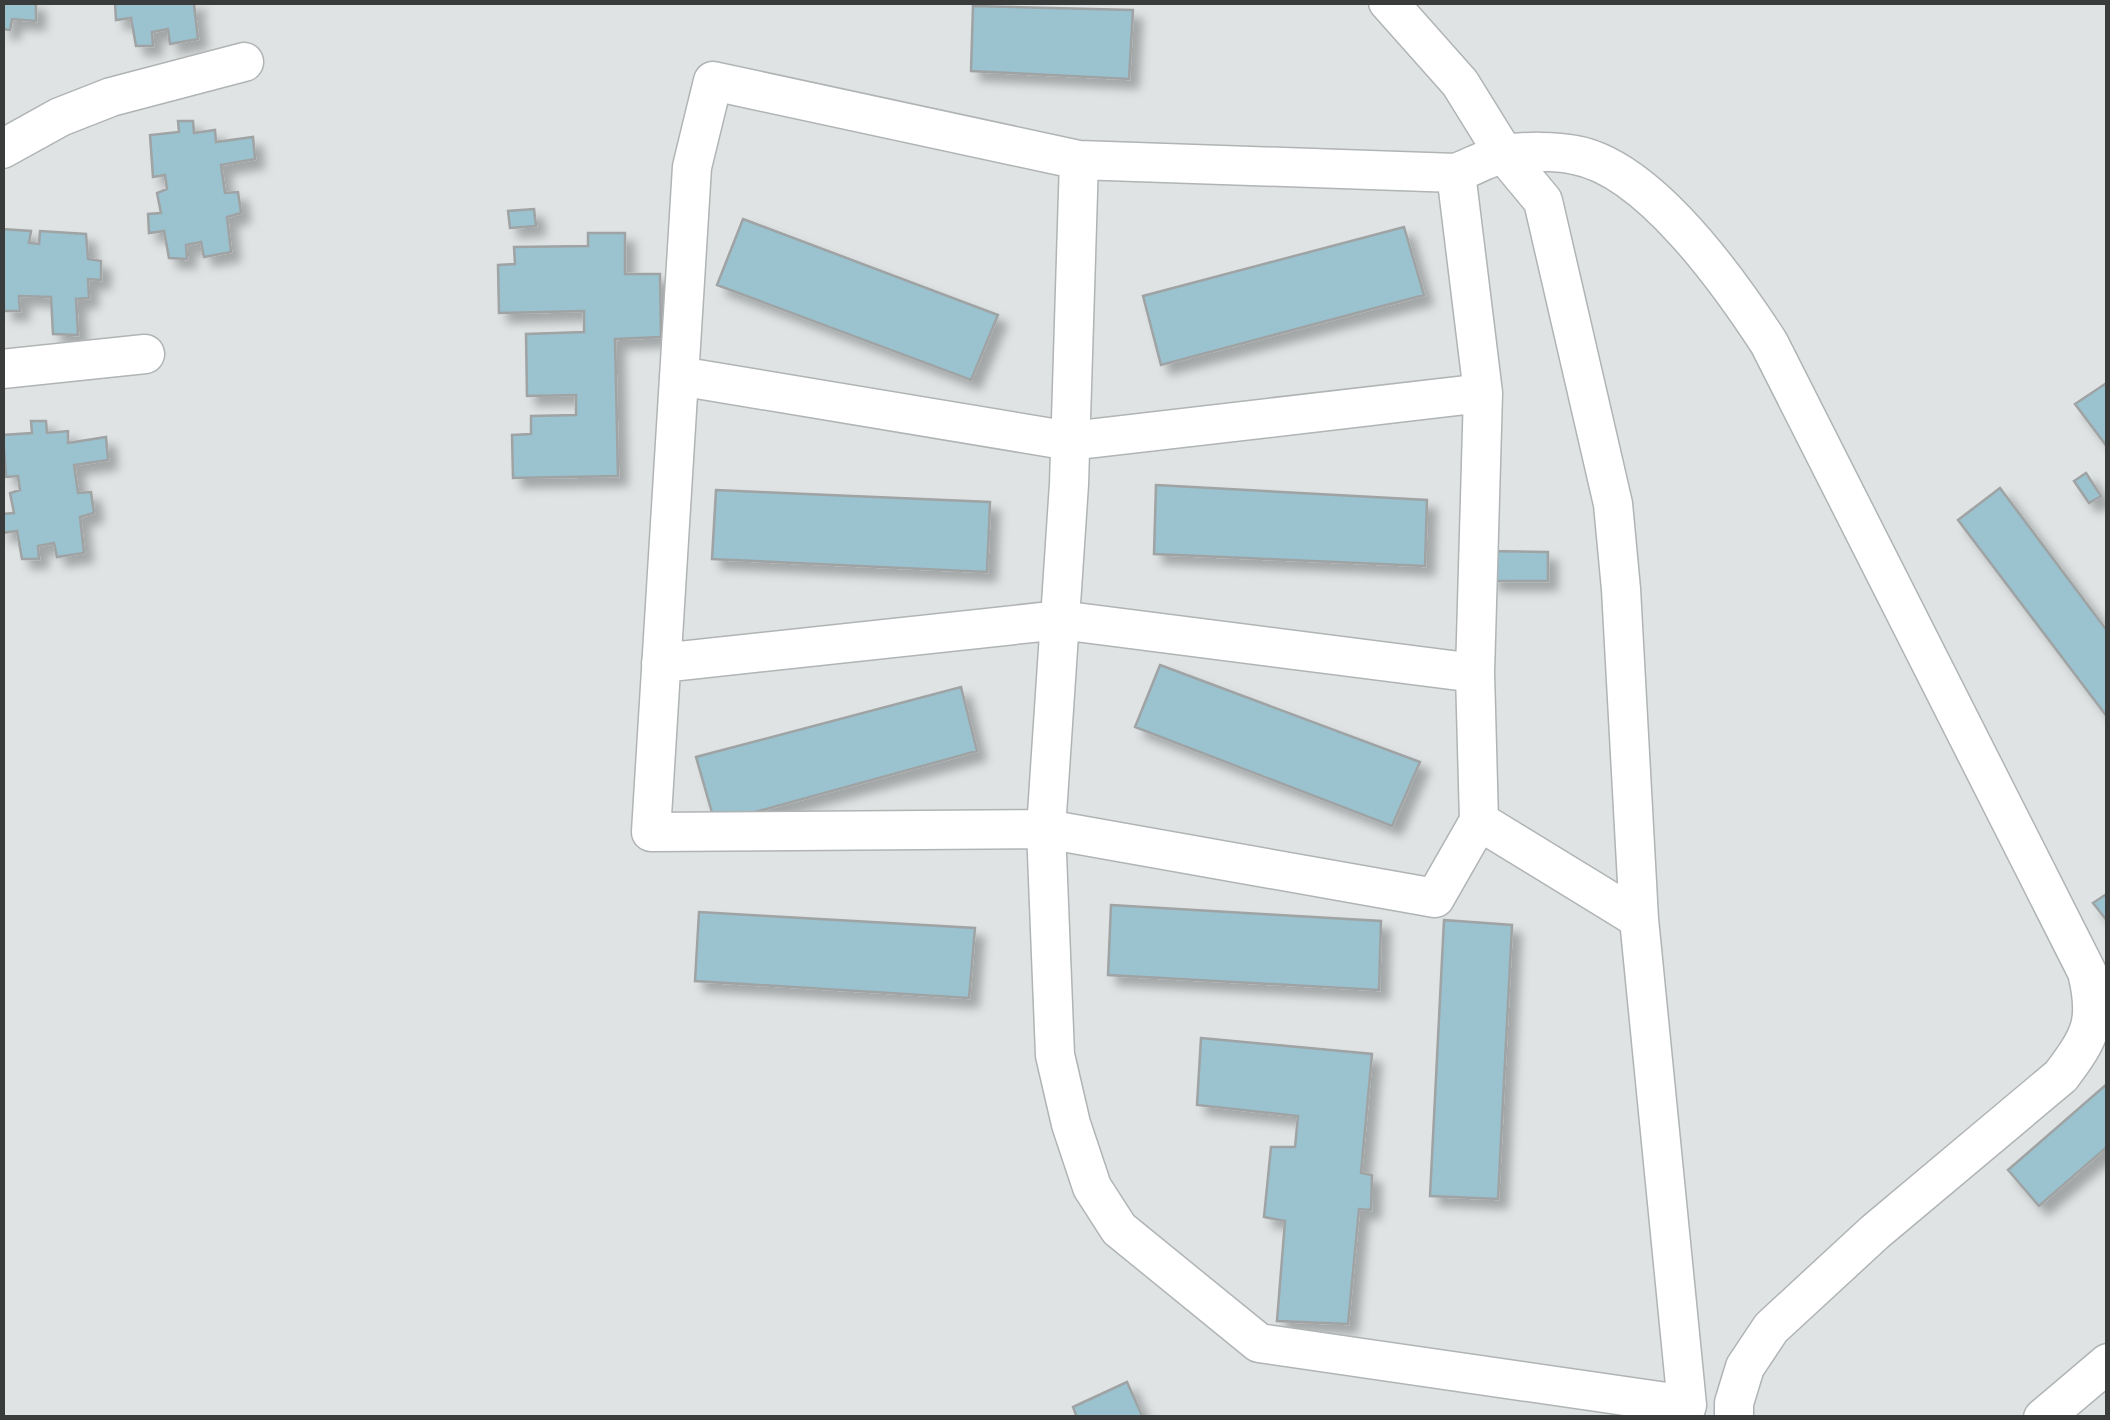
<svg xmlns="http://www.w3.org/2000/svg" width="2110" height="1420" font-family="Merriweather,serif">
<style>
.building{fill:#9ac2cf;stroke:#9fa3a4;stroke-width:2.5;filter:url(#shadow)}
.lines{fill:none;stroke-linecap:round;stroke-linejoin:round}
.minor-casing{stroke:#b0b4b5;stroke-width:41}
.minor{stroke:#fff;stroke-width:38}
</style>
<defs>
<filter id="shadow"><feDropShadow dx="9" dy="9" stdDeviation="5" flood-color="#0004"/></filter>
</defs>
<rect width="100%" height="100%" fill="#dfe3e4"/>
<path class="building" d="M2,2H36V21L12,19L10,30L2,29Z
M115,2H199L194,4L198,39L170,44L168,29L152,32L153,46H136L131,18L116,20Z
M973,6L1133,10L1129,79L971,71Z
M178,121H193L194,133L215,130L216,142L253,137L255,159L221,165L225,193L238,192L241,213L227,217L231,252L204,257L201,242L186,245L187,259L169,258L164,231L149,233L148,214L161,213L157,193L167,189L165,175L153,177L150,135L179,132Z
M534,209L536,226L510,228L508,211Z
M743,219L998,315L971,380L717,285Z
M1404,227L1424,295L1161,365L1143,296Z
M2,229L31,231L29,243L39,244L40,231L86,234L88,259L101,261V280L88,279L89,298L76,299L78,335L53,334L51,297L19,296L20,311H4Z
M588,233H625V274H660L661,337L615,339L618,476L513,478L512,435L531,434V416L576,415V395L527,396L526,334L584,332V311L499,313L498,265L515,264L514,247L588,246Z
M2108,382V448L2075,404Z
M31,421H46L47,433L68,431V443L106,437L108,460L74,465L78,493L91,492L94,513L80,517L84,553L57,557L54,543L38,546L39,559H22L17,531L2,533V514L14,513L10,493L20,490L18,476L6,477L3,435L32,433Z
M2086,473L2101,496L2089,503L2074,481Z
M1156,485L1427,500L1425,566L1154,554Z
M2000,488L2108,632V718L1958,520Z
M716,490L990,502L987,572L712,559Z
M1490,551L1548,552V581H1490Z
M1160,665L1420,762L1392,826L1135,727Z
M961,687L977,751L715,823L696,757Z
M2108,893V922L2093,903Z
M1111,905L1381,921L1379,990L1108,975Z
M699,912L975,928L969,998L695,981Z
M1444,920L1512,925L1498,1199L1430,1196Z
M1201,1038L1372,1054L1361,1173L1372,1175L1371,1210L1359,1209L1348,1324L1277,1321L1285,1221L1264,1217L1271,1147H1295L1298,1116L1197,1105Z
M2108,1083V1146L2039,1206L2008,1170Z
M1127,1382L1143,1418H1077L1073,1407Z"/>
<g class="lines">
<defs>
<path id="minor" d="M1388,2L1460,83L1504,154L1543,201L1613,504L1621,589L1639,919L1687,1405L1683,1418
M2,149L60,117L111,97L244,62
M1079,160L1069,484L1046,829L1055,1055L1071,1124L1092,1187L1119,1229L1259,1343L1687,1405
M1456,173L1483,393L1475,673L1479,821L1435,898L1046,829L651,832L692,167L713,81L1079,160L1456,173C1472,167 1490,156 1506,154C1526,151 1555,151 1575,155C1649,168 1730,283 1769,343L2087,972C2099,1021 2091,1036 2061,1076L1875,1232L1771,1328L1745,1367L1734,1403V1418
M2,369L145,354
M679,376L1070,441L1483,393
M661,663L1060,620L1475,673
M1479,821L1639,919
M2043,1418L2108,1363"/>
</defs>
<use href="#minor" class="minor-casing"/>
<use href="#minor" class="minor"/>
</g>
<rect width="2110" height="1420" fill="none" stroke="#3a3c3c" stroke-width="10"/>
</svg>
